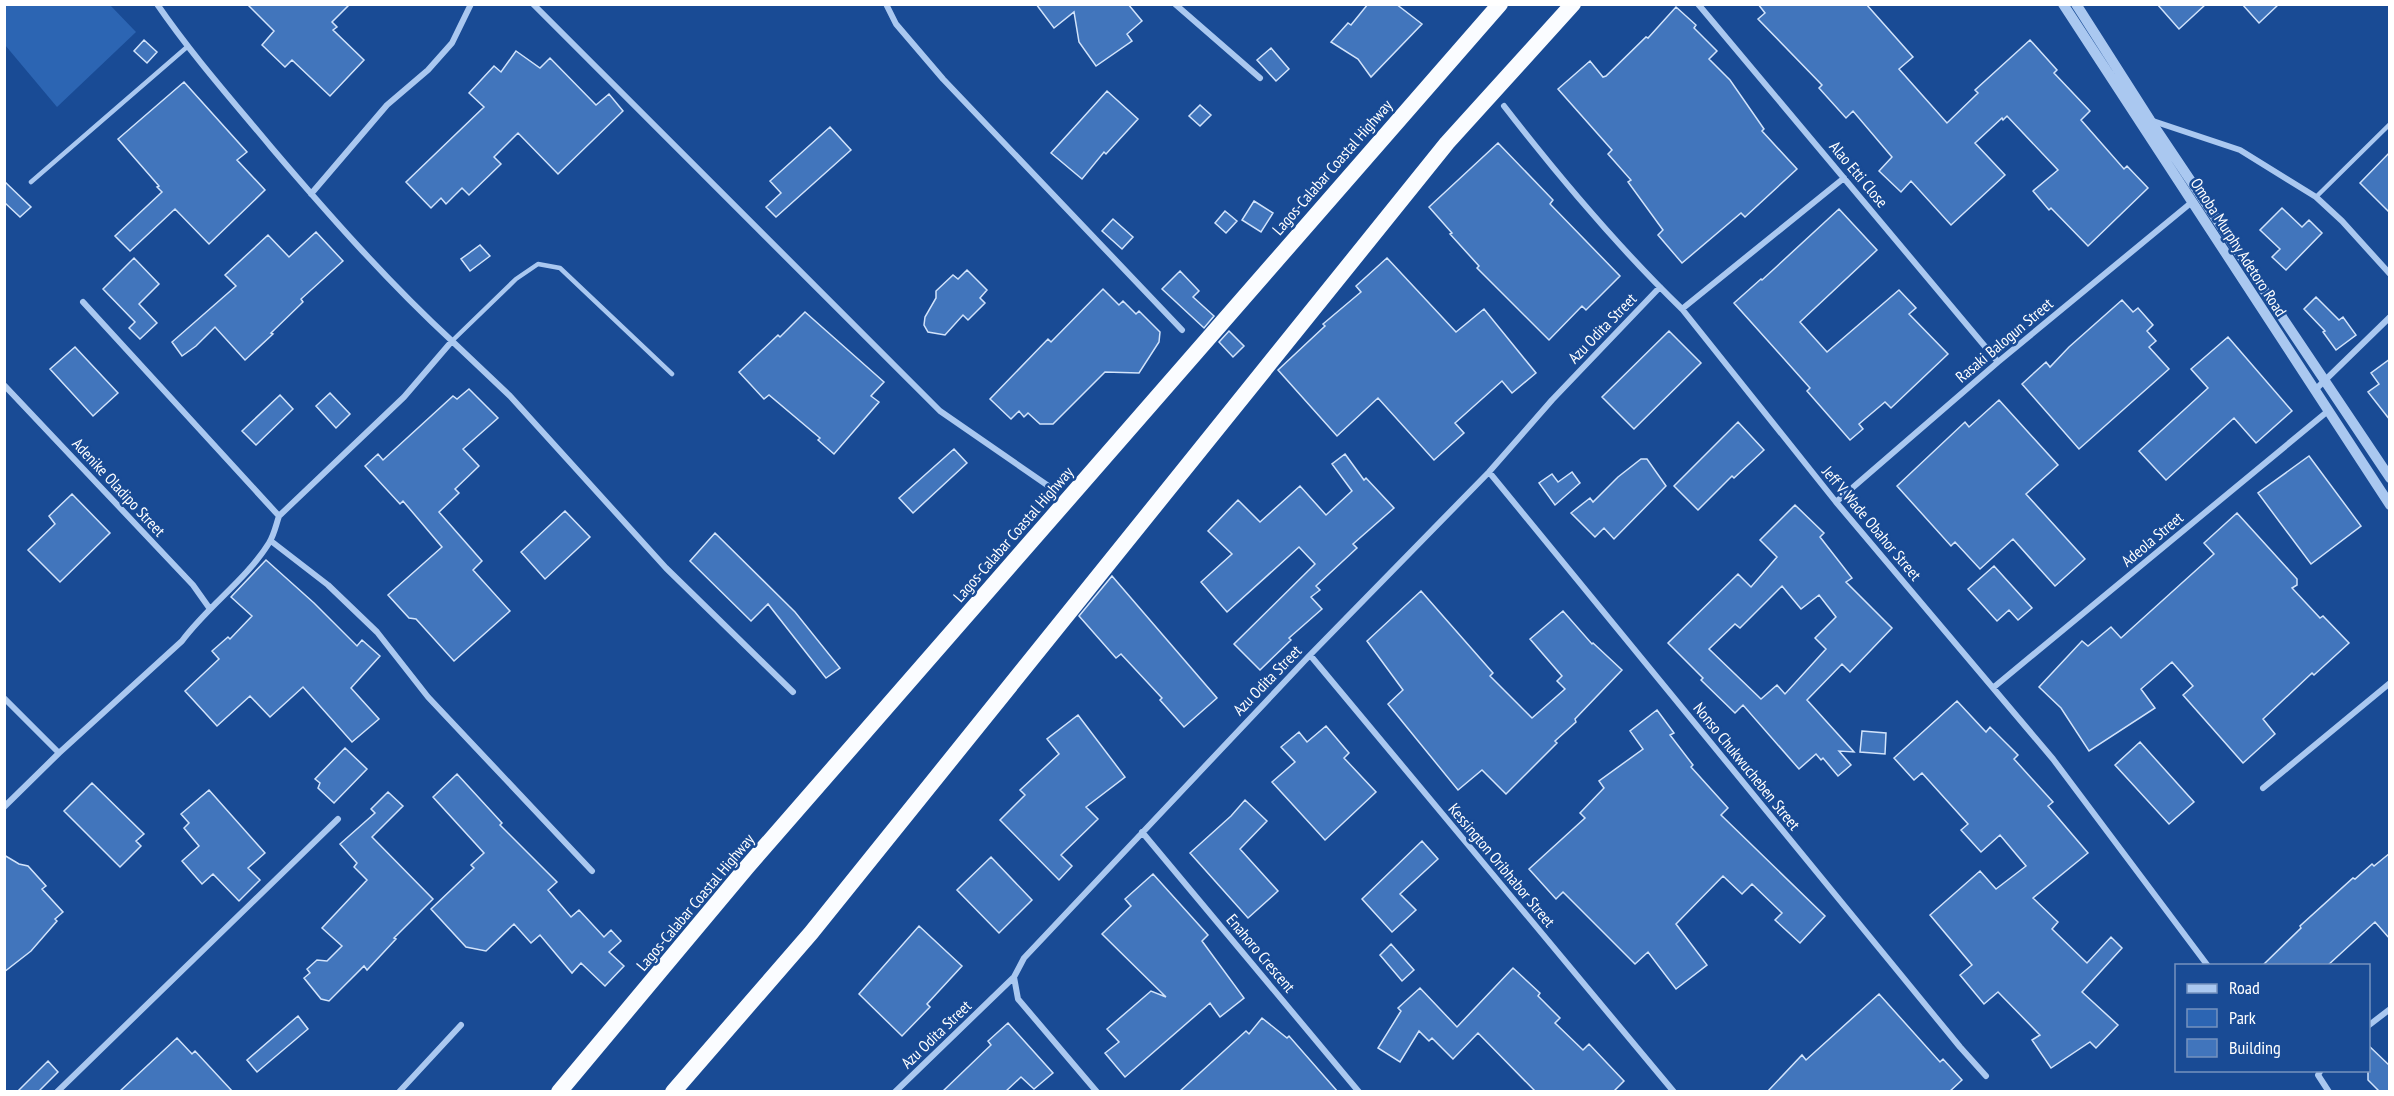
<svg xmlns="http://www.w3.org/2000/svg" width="2394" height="1096" font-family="'PT Sans Narrow',sans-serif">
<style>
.green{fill:#2c65b3}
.building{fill:#4175bc;stroke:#d1e3fb;stroke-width:1.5;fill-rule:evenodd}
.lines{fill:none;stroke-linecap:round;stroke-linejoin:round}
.service{stroke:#aac8f0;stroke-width:4.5}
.minor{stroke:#aac8f0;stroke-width:6}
.tertiary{stroke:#aac8f0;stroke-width:10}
.trunk{stroke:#fafcff;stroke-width:16}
.labels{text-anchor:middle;stroke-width:5;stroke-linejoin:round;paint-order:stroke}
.street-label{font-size:16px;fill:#fff;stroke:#194b95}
</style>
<rect width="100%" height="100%" fill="#194b95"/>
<path class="green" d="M7,4L110,5L136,32L57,107L5,45L4,6Z"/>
<path class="building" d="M247,4H350L332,22L337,27L333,30L364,60L330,96L292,60L285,67L262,45L274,31Z
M1036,4H1128L1142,21L1127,34L1132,41L1096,66L1079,42L1074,12L1054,28Z
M1368,4H1396L1422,24L1371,77L1358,59L1331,42L1348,23L1351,25Z
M1758,4H1866L1913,57L1899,69L1947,123L1978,93L1975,90L2030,40L2057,70L2054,73L2090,111L2081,120L2124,169L2127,166L2148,188L2088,246L2051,208L2049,210L2033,191L2058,170L2007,116L2003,120L2002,118L1975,143L2005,175L1951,225L1911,181L1901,192L1879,171L1892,157L1853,111L1846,118L1819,88L1822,85L1758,19L1765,13Z
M2157,4H2206L2179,29Z
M2242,4H2279L2259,23Z
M1676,7L1696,25L1694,28L1717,51L1709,59L1730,80L1764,129L1762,131L1797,169L1745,217L1741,213L1682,263L1658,235L1663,230L1628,182L1631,180L1608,154L1612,150L1558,89L1590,61L1603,77L1606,76L1646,37L1648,38Z
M144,40L157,52L147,63L134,51Z
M1271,48L1289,69L1276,81L1257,60Z
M516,51L540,68L550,58L596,105L609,94L623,111L558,174L518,133L494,157L501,164L469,195L462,188L446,204L441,198L431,208L406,182L484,107L469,93L494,66L501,72Z
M184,82L247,152L237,160L265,190L209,244L175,209L130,251L115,236L162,192L157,187L159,186L118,139Z
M1107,91L1138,119L1106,154L1104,152L1082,179L1051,153Z
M1200,105L1211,115L1200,126L1189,116Z
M830,127L851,150L776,217L766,207L781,193L770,181Z
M1498,143L1553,200L1550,204L1620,276L1586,310L1582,306L1549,340L1477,268L1479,266L1450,234L1452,233L1429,207Z
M2390,152V213L2360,183Z
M4,181L31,207L20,217L4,202Z
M1254,201L1273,213L1261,232L1242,220Z
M2282,208L2302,227L2309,220L2322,233L2286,270L2272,257L2280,249L2260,230Z
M1839,209L1877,250L1800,322L1827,352L1899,290L1916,308L1909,314L1948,354L1891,408L1885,402L1859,424L1863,429L1850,440L1807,391L1810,388L1734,303L1761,279L1762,280Z
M1225,211L1237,221L1226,233L1215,223Z
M1113,219L1133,237L1122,249L1102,231Z
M316,232L343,261L301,299L303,302L271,333L273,334L245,360L215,327L196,346L182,356L172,342L236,286L225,275L268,235L289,257Z
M480,245L490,256L470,271L461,259Z
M134,258L159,284L139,304L157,323L140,339L129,328L135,322L103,289Z
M1387,258L1456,332L1484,309L1536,373L1512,393L1502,381L1455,423L1464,433L1434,460L1378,398L1337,436L1278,370L1325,326L1323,324L1361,292L1356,286Z
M967,270L987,290L980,298L985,303L968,320L963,315L945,335L928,332L924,325L925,317L936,298V291L953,275L958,279Z
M1180,271L1199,291L1193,297L1214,316L1204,328L1162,289Z
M1103,289L1119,305L1123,301L1136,314L1139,311L1160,332L1159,342L1139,373L1105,372L1053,424H1040L1028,413L1024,417L1019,411L1011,419L990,399L1048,339L1051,342Z
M2316,297L2339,320L2343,317L2356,335L2336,350L2323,332L2325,331L2304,309Z
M2122,300L2133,312L2138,308L2153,325L2147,331L2156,341L2149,347L2169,369L2079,449L2022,384L2046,362L2050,367L2069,347Z
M805,312L884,382L871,396L879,402L834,454L818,440L820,438L769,395L764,399L739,372L778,335L780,337Z
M1229,331L1244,346L1233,357L1219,342Z
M1669,331L1701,363L1634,429L1602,397Z
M2228,337L2292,411L2256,443L2234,418L2166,480L2139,451L2208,388L2191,369Z
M75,347L118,393L93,416L50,369Z
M2390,359V420L2368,392L2379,384L2371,373Z
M469,389L498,418L463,449L479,466L455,489L459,493L439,512L482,561L473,570L510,611L454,661L416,619L409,618L388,595L442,547L403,501L400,504L365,466L378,454L383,460L453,396L457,399Z
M330,393L350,414L336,428L316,406Z
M280,395L293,409L256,445L242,431Z
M1999,400L2058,465L2026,494L2085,559L2055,586L2013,539L1980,569L1955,542L1951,546L1897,486L1965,422L1969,427Z
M1738,422L1764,450L1734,478L1732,476L1698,510L1674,486Z
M954,449L967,463L913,513L899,498Z
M1345,454L1364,480L1366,478L1394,508L1353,544L1357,548L1316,586L1320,590L1311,597L1322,609L1289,638L1291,640L1260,670L1234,644L1315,564L1299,547L1227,612L1201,582L1232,554L1208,531L1238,500L1260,522L1300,486L1326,515L1352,491L1332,464Z
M2309,456L2361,526L2311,564L2258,493Z
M1641,459H1647L1666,486L1614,539L1604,528L1595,537L1571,513L1590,498L1593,502L1618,477Z
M1572,472L1580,483L1555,505L1539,483L1552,474L1558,482Z
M72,494L110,533L60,582L28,550L55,524L49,516Z
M1795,505L1824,533L1820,537L1852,578L1846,582L1892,628L1850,672L1842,664L1807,700L1854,752L1839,751L1851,765L1838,776L1823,758L1821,760L1816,754L1799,769L1743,705L1735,713L1701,680L1703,678L1668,643L1738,574L1751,587L1777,557L1760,540ZM1782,586L1801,609L1819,595L1836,617L1815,638L1826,649L1785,694L1777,685L1761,699L1709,649L1735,624L1740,628Z
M565,511L590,537L545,579L521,552Z
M2237,513L2297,579V585L2292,588L2320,618L2323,616L2349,643L2314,675L2312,673L2263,719L2275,734L2243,763L2183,695L2193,686L2172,662L2141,689L2155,708L2089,751L2061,708L2039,687L2082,641L2088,646L2111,627L2121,638L2214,554L2204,543Z
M715,533L795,612L840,668L826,678L768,604L751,621L690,561Z
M266,560L314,603L357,646L362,640L380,656L351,688L379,719L352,742L303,687L270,717L250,696L217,726L185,691L219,659L212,651L228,637L230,639L252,616L231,597Z
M1994,566L2032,608L2018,620L2009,610L1997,621L1968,589Z
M1112,576L1217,698L1184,727L1160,700L1162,698L1121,654L1116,658L1079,616Z
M1421,591L1493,673L1490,676L1532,718L1565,689L1557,681L1562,676L1530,639L1563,611L1592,644L1593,643L1622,670L1575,719L1576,722L1555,741L1557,743L1506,794L1482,770L1458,790L1388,704L1403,690L1367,641Z
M1957,701L1986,732L1990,727L2018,755L2014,759L2053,802L2048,806L2088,853L2033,898L2058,922L2052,929L2087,963L2111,937L2122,948L2082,992L2118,1025L2096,1048L2090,1042L2051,1068L2032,1040L2040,1035L1998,992L1984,1004L1960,975L1972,965L1930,915L1980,871L1996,889L2026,866L2000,835L1981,852L1961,830L1968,824L1922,773L1914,780L1894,758Z
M1657,710L1674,733L1670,735L1693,765L1691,767L1728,808L1721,815L1825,916L1800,943L1775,920L1782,913L1752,884L1742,894L1723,876L1676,924L1707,965L1676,989L1648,952L1635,964L1563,892L1556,899L1529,869L1585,818L1580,813L1604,788L1599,781L1643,749L1630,731Z
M1078,715L1125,777L1086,807L1098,819L1061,855L1072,866L1059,880L1000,820L1025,795L1020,790L1059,754L1047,739Z
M1326,726L1349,753L1344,758L1376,792L1325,840L1272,782L1295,762L1281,747L1299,732L1307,742Z
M1862,731L1886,733L1885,754L1860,752Z
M2140,742L2194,802L2169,824L2115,765Z
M345,748L367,769L334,803L318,788L320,783L315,779Z
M457,774L502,823L500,825L557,882L548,890L571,917L579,910L604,937L611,930L621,941L609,952L624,966L605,986L581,963L572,973L540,935L531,943L514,924L486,951L466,947L431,909L474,868L471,865L484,853L433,797Z
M92,783L144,834L136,841L141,846L120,867L64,811Z
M209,790L265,853L248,868L260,880L239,901L213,874L202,884L182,861L199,846L184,828L189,823L181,814Z
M388,792L403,806L372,837L433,899L394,938L396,939L367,970L364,966L329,1001L321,999L304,978L310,973L307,969L317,960L327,961L342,946L322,928L367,880L354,867L357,863L340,844L375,813L371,809Z
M1245,800L1267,821L1240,849L1278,891L1248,918L1190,853L1231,816Z
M1422,841L1438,859L1400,894L1416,910L1392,932L1362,899Z
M2390,853V939L2375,922L2327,966H2262L2301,928L2300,926L2353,878L2355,879L2372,864L2374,866Z
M4,855L19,864L28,866L46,886L42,889L63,912L55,919L57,921L31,951L4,972Z
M991,857L1032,900L999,933L957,890Z
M1153,874L1208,935L1202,941L1244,998L1220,1017L1210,1003L1125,1077L1105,1053L1119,1042L1107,1029L1151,991L1166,997L1102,934L1131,906L1125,899Z
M919,926L962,966L927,1004L930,1007L902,1036L859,994Z
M1391,944L1414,970L1402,981L1380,955Z
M1513,968L1540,993L1538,996L1560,1018L1555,1023L1583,1050L1589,1044L1624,1081L1613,1092H1536L1478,1033L1453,1059L1432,1038L1429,1041L1419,1031L1400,1062L1378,1048L1401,1011L1398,1008L1420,988L1457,1027Z
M1879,994L1940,1062L1943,1059L1962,1080L1949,1092H1767L1802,1055L1806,1060Z
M298,1016L308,1029L257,1072L247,1060Z
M1262,1018L1287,1038L1289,1036L1338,1092H1179L1246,1031L1249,1034Z
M1008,1023L1053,1073L1034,1089L1021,1077L1005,1092H942L991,1045L988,1041Z
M177,1038L192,1054L195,1051L233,1092H119Z
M2368,1045L2390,1066V1092H2380L2368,1080Z
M48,1061L58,1072L38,1092H17Z"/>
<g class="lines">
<path class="service" d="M31,182L187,47
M2316,197L2390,124
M452,341L516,279L538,264L560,268L672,374"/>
<path class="minor" d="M533,4L940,411L1047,485
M886,4L896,24L943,79L1182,330
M1175,4L1260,78
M1698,4L1998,362
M1504,106C1559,177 1618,247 1682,309L1836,502L2053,759L2208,966
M2153,121L2240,150L2316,197L2342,221L2390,274
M311,194L387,105L428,70L452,43L471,4
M83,302L279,516
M1682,309L1844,178
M452,341L510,396L666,568L793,692
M4,385L193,585L210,609
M2315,390L2390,317
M1489,472L1960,1047L1986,1076
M1836,502L1998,362L2192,202
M271,541L328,585L377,632L428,697L592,871
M1310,655L1674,1092
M1994,687L2328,411
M4,698L59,753
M2263,788L2390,683
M4,807L59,753L182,641C208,606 246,580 269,543C274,535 276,525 279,516L404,397L452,341C387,281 328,214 271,147C232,100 192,55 157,4
M1142,832L1359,1092
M1014,977L1018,999L1097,1092
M2368,1026L2390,1009
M2321,1070L2318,1075L2329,1092
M57,1092L338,819
M399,1092L461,1025
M895,1092L1014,977L1024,958L1310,655L1489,472L1552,400L1660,287"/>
<path class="tertiary" d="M2063,4L2390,505
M2076,4L2150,120L2390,478"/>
<path class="trunk" d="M559,1092L747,867L1500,4
M673,1092L811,933L1447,143L1573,4"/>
</g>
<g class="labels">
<g class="street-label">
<text transform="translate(1332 167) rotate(-49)" y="6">Lagos-Calabar Coastal Highway</text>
<text transform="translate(1859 174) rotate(50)" y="6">Alao Etti Close</text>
<text transform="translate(2239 247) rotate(57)" y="6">Omoba Murphy Adetoro Road</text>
<text transform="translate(1602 328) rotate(-46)" y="6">Azu Odita Street</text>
<text transform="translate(2004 340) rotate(-40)" y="6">Rasaki Balogun Street</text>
<text transform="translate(119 487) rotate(47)" y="6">Adenike Oladipo Street</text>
<text transform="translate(1872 523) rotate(50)" y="6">Jeff V. Wade Obahor Street</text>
<text transform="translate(1013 534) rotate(-49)" y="6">Lagos-Calabar Coastal Highway</text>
<text transform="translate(2152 539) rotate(-40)" y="6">Adeola Street</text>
<text transform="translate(1267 680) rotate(-46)" y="6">Azu Odita Street</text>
<text transform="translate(1747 766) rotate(51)" y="6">Nonso Chukwucheben Street</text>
<text transform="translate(1502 865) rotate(50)" y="6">Kessington Oribhabor Street</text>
<text transform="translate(695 902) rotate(-50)" y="6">Lagos-Calabar Coastal Highway</text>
<text transform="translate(1261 953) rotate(50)" y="6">Enahoro Crescent</text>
<text transform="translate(936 1034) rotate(-44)" y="6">Azu Odita Street</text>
</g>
</g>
<rect width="2394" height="1096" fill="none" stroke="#ffffff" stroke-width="12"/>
<rect x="2175" y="964" width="195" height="108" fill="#194b95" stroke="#7593bf" stroke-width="1.5"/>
<rect x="2187" y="984" width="30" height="9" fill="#aac8f0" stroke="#7593bf" stroke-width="1.5"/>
<text x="2229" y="994" font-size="18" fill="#ffffff">Road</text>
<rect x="2187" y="1009" width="30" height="18" fill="#2c65b3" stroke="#7593bf" stroke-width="1.5"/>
<text x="2229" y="1024" font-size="18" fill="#ffffff">Park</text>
<rect x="2187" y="1039" width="30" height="18" fill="#4175bc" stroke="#7593bf" stroke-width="1.5"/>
<text x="2229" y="1054" font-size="18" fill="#ffffff">Building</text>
</svg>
